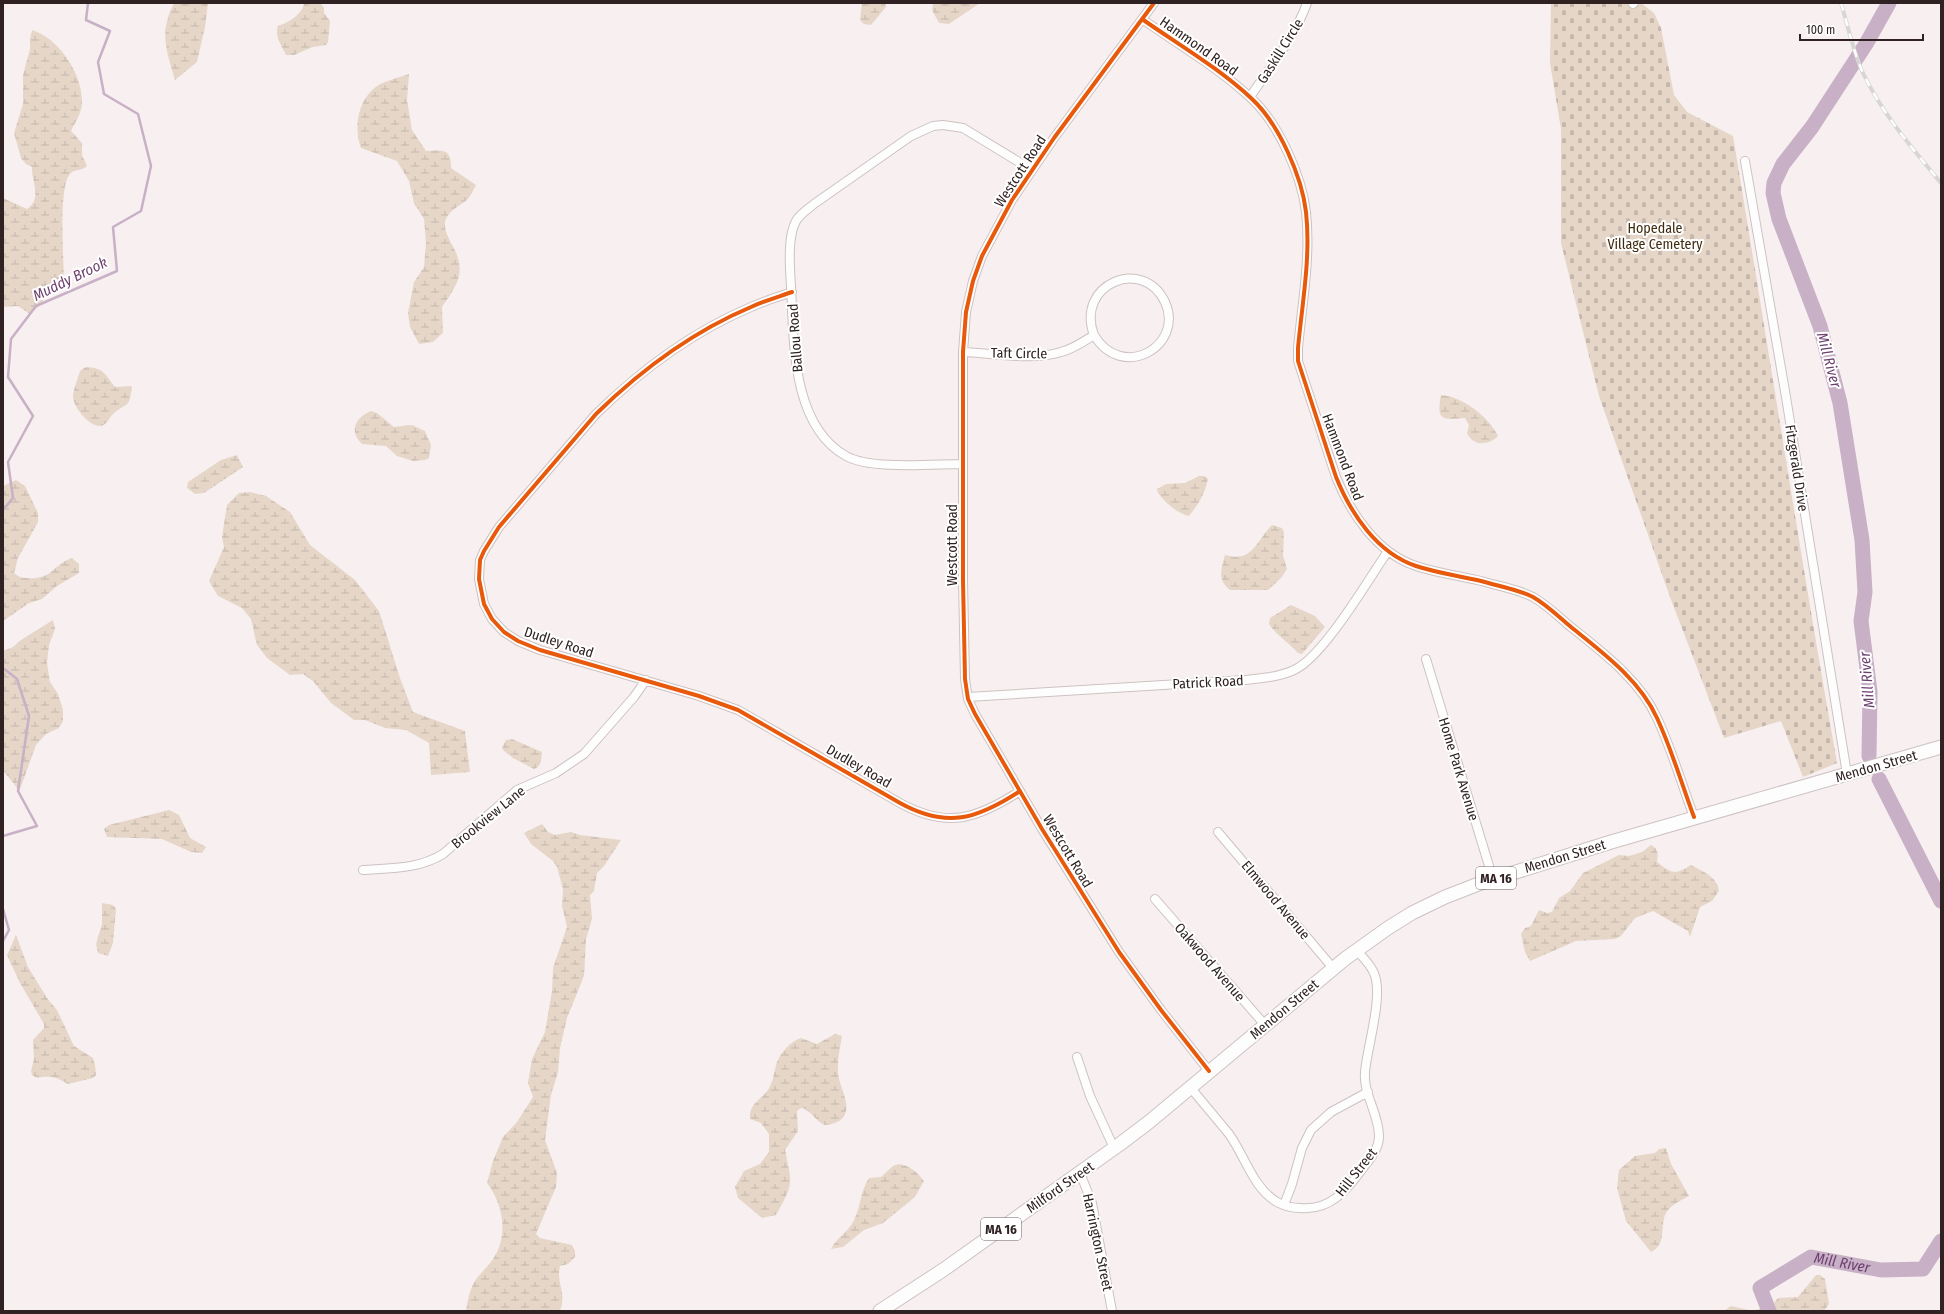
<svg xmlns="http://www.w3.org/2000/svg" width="1944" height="1314" font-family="'Fira Sans Condensed',sans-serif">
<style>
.wetland{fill:url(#wetland-marsh)}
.cemetery{fill:url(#cemetery-stones)}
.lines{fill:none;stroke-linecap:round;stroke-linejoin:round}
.stream{stroke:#c8b0c6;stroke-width:2.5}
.river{stroke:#c8b0c6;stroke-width:15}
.minor-casing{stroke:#cdc2c2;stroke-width:10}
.primary-casing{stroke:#cdc2c2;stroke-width:15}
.minor{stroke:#fefdfd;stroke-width:8}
.primary{stroke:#fefdfd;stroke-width:13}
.rail-casing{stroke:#d8d5d5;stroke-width:4}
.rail{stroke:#fff;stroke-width:2.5;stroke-dasharray:8;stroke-linecap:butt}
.cycleway-casing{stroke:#fff;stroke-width:6}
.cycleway{stroke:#e8590c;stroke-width:4}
.labels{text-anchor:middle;stroke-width:4;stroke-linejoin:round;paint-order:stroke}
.shield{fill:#fff;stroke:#6e6464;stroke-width:1}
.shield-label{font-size:13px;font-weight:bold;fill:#302222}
.street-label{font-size:14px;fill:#302222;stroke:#fff}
.park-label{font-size:14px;fill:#402a0d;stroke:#fff}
.water-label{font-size:15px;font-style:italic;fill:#6c416f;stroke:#fff}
</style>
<defs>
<pattern id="wetland-marsh" width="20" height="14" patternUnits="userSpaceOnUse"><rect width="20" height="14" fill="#e5d6c8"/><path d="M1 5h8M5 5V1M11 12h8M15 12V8" fill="none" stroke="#c5b7ac"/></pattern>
<pattern id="cemetery-stones" width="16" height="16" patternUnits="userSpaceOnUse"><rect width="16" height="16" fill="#e5d6c8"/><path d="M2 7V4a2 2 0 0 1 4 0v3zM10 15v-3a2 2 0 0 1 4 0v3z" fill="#c5b7ac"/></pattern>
</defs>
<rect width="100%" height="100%" fill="#f8f0f0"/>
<path class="wetland" d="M174,3H208L205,27L197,62L175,80C166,49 159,33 174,3Z
M304,3H320L324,8V13L330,21L328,42L326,45L313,47L294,55H286C282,46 274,36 278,26C288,23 303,14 304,3Z
M862,3H885L886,7L871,25L864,24L860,20Z
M933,3H980L949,24L939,23L932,10Z
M32,30C59,38 83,75 82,103C82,112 75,123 71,131L82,143V155L87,166C82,171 74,169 70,174C58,187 64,263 64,283L46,297L38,307L30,314L18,306L3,307V198L27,209C43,198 31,181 32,167L26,164L21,158L14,133L23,104V75L30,49V39Z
M409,74L407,100L412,130L426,151C442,150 452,148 451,168L476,185C473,190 471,195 468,199C460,206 447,211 445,222C444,230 448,236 451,243C467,270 459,283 442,307L443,333L433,342L419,344L410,327L408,313L414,282L424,267L426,242L424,219L414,203L409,181L397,161L361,148C354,129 357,105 372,90C381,81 398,78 409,74Z
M86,367C104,368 105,374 115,387L132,386C129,410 128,401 113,414C108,419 107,426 99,426C88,425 72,406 73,395C74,387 78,379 80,371Z
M1441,395C1462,396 1489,417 1498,436C1493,442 1481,446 1474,441C1471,440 1469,436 1467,434L1469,425L1465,418C1442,420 1436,421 1441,395Z
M371,411L377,413L394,427L412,425L425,431L431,445L429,458L425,460L413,461L397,456L386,446L362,444C348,431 356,417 371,411Z
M237,455L243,467L204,493L195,494L187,488L188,482L221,460Z
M1199,476H1204L1208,479C1204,496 1199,503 1189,516C1176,513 1166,503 1158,493L1157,489L1166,484L1185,483Z
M16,480L25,486L38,513V522L18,558L14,573C19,577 21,578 28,578C53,580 53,564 72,558L79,564V573L57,586L42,599L29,603L3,621V486Z
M250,492L266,496L290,512L310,545L355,580L379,611L400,678L413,712L465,731L470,772L431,775L429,743L406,730L385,728L365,720H354L331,703L313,681L303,674L290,675L267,658L257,645L251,619L242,608L218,596L209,581L224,547L222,537L227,505L239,493Z
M1272,525L1282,528L1284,532L1283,556L1287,569L1281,578L1268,590H1230C1217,580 1221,569 1225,555C1253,563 1256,541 1272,525Z
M1291,605L1315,616L1325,627L1302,654L1298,653C1289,643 1275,634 1269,624L1270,618Z
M53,620L55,629L49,645L47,663L50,682L58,694L63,710V721L59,728L46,734L36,745L19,792C15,783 8,778 3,770V651L13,647L21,640Z
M512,739L542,752C541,760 542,766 534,769L513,758L504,751L502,748L506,740Z
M169,810L179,815L190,838L206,847L202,853L191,852L162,839L107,837L104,829L109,825Z
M542,824L548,832L555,835L571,832L580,835L621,840L604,866L597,873L594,891L590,895L592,919L586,939L584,976L567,1018L560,1048L558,1072L551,1095L545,1140L557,1173L556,1187L536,1234L540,1238L572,1245L575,1251V1257L568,1264L560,1266C556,1285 567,1291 560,1311H466C467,1303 470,1288 475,1281C480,1273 488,1267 493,1259C509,1236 503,1204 487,1183L493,1161L503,1137L517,1122L533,1097L528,1083L532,1059L545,1032L552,991L553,968L567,927L562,906L563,889L557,867L553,861L531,844L524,833Z
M1651,845C1659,849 1658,855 1657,862C1672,874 1675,875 1691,865C1702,871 1718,877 1719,891L1712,901L1700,907L1690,937L1688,931L1653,911L1635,918L1621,936L1615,939L1576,941L1530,961L1525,952L1521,934L1525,928L1531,926L1539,910L1547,913L1552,912L1559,898L1570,891L1583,873L1619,855L1629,856L1642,852Z
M102,903L113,905L116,909L113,943L108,956L98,953L96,944L102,924Z
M16,935L28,967L47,998L57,1010L74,1046L93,1058L95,1065L96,1075L93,1078L68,1084C57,1077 49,1075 37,1078L32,1075L31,1071L34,1059L33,1040L44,1028V1024L20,983L7,955Z
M835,1034L842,1036C840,1048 837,1061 838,1073C839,1088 857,1112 837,1122C834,1123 829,1125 826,1125C817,1124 812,1110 801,1108L797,1111L798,1131L785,1150C792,1184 794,1183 776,1215L762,1218L738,1198L735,1187L744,1171L760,1164L769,1152V1134L761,1123L750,1119C748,1102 765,1099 770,1086C774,1079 774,1070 777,1062C781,1052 791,1041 801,1038L817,1044Z
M1666,1148L1671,1164L1689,1196C1682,1200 1670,1205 1666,1213C1659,1226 1668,1244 1651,1252L1626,1221L1617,1188L1619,1170L1635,1156L1655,1153L1659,1149Z
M899,1164C911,1166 917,1172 924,1181L915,1197L883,1223L864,1230L843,1247L831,1249C837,1237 848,1233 854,1220C861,1206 860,1192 869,1178L881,1177L893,1166Z
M1816,1275H1820L1825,1279L1829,1304L1824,1311H1724L1731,1306L1753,1311L1773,1304L1778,1298L1798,1297Z"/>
<path class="cemetery" d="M1551,3H1641L1654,13L1661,28L1674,95L1687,112L1733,136C1768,345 1800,554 1837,763L1803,777L1781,721L1724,738L1670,597L1599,396L1561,243V129L1550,63Z"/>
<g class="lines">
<path class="stream" d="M3,510L13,498L8,462L33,416L8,377L11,339L36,306L117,271L113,227L141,211L151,166L138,114L104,94L98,62L110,31L86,20L88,3
M3,668L17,679L29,716L18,791L37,826L3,836
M3,909L9,930L3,941"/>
<g class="river">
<path d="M1869,756L1870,692L1861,621L1865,592L1862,540L1840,403L1820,326L1779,219L1773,193L1774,183L1783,164L1812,127L1866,44L1889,3"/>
<path d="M1879,779L1941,901"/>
<path id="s1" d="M1769,1311L1760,1288L1811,1257L1881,1270L1923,1269L1941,1241"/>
</g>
<defs>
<path id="minor" d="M1154,3L1054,138L1012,200L982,256L973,281L966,312L963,352V580L965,679L968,699L975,714L1042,829L1119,952L1161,1010L1209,1071
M1633,4L1634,3
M1142,19C1179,45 1219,68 1252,99C1279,124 1302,177 1306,212C1311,257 1302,304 1298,348V361L1336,477C1351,514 1377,553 1416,566C1437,573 1460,576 1481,581C1498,586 1517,589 1533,597C1547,605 1559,617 1571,627C1602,652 1640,680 1657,718C1672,750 1682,785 1694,817
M1250,97C1270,67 1295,37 1307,3
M1745,161L1786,397L1847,774
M792,292C778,297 764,301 751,307C694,331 640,371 596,414L499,527L484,551L480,560L479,579L484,604L492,619L504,632L518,641L540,650L699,696L738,710L900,803C947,829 977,819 1020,791
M963,352C993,353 1033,361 1061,352C1073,349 1083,342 1094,335C1075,284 1143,256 1165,302C1185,346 1122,382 1094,335
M963,464C933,464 871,470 846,456C791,425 794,340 791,287C790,269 787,237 796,221C800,214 808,209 814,204L911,136L933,126L943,125L963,128L1032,170
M1426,659L1493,879
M968,697L1245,680C1262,678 1281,677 1296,669C1325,654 1368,580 1388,551
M1218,832L1333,968
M363,870C391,868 419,869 443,854L517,790L556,773L584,754L634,697L646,680
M1155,899L1265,1025
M1077,1057L1090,1096L1114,1148
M1190,1087C1203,1103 1216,1118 1229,1134C1245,1156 1253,1188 1277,1202C1284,1206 1292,1208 1300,1208C1330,1211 1347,1190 1363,1168C1370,1159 1379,1149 1379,1136C1379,1114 1363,1094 1365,1072C1367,1047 1385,992 1373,971C1369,963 1362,956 1356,950
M1080,1173L1092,1203L1112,1311
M1284,1205L1292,1184L1302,1148L1311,1130L1331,1112L1368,1092"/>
<path id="primary" d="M880,1311L943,1270L1120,1144L1149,1122L1346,958L1388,928L1412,913L1445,897L1481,883L1611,842L1941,747"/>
</defs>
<use href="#minor" class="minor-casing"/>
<use href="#primary" class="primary-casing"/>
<use href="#minor" class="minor"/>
<use href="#primary" class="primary"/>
<defs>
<path id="rail" d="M1841,3C1848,26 1853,51 1863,73C1883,115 1912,148 1941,183"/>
</defs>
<use href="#rail" class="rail-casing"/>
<use href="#rail" class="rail"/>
<defs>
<path id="cycleway" d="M1154,3L1054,138L1012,200L982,256L973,281L966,312L963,352V580L965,679L968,699L975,714L1042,829L1119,952L1161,1010L1209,1071
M1142,19C1179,45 1219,68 1252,99C1279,124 1302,177 1306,212C1311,257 1302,304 1298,348V361L1336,477C1351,514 1377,553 1416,566C1437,573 1460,576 1481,581C1498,586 1517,589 1533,597C1547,605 1559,617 1571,627C1602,652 1640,680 1657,718C1672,750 1682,785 1694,817
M792,292C778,297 764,301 751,307C694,331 640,371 596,414L499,527L484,551L480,560L479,579L484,604L492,619L504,632L518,641L540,650L699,696L738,710L900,803C947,829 977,819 1020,791"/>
</defs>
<use href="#cycleway" class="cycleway-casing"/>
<use href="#cycleway" class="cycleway"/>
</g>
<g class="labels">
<g class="shield">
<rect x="1476" y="867" width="40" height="22" rx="3"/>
<rect x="981" y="1218" width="40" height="22" rx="3"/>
</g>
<g class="shield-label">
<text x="1496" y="883">MA 16</text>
<text x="1001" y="1234">MA 16</text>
</g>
<g class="street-label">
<text transform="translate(1199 46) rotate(35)" y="5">Hammond Road</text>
<text transform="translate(1280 51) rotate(-58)" y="5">Gaskill Circle</text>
<text transform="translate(1020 171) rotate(-57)" y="5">Westcott Road</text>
<text transform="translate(795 338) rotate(-94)" y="5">Ballou Road</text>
<text transform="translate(1019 353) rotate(1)" y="5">Taft Circle</text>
<text transform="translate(1343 457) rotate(69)" y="5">Hammond Road</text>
<text transform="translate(1797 468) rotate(81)" y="5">Fitzgerald Drive</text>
<text transform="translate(952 545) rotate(-90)" y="5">Westcott Road</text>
<text transform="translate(559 642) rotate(18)" y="5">Dudley Road</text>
<text transform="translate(1208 682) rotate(-3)" y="5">Patrick Road</text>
<text transform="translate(859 766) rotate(30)" y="5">Dudley Road</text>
<text transform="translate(1876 766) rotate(-16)" y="5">Mendon Street</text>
<text transform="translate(1459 769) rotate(73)" y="5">Home Park Avenue</text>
<text transform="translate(488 817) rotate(-39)" y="5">Brookview Lane</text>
<text transform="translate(1068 851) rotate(59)" y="5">Westcott Road</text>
<text transform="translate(1565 856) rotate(-17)" y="5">Mendon Street</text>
<text transform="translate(1276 900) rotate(50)" y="5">Elmwood Avenue</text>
<text transform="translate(1210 962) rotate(49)" y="5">Oakwood Avenue</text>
<text transform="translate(1284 1009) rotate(-40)" y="5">Mendon Street</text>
<text transform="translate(1356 1172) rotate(-52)" y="5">Hill Street</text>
<text transform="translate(1060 1187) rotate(-35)" y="5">Milford Street</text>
<text transform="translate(1098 1242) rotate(78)" y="5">Harrington Street</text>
</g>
<g class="park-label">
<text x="1655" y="233">Hopedale<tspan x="1655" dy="16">Village Cemetery</tspan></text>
</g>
<g class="water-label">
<text transform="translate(70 279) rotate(-26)" y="5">Muddy Brook</text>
<text transform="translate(1829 360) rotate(75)" y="5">Mill River</text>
<text transform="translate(1867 680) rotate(-95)" y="5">Mill River</text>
<text dy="5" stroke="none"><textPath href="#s1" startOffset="116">Mill River</textPath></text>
</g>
</g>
<rect width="1944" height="1314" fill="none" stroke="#302222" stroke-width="8"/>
<path d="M1800 34v6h123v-6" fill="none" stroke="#302222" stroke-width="2"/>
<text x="1806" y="34" font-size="12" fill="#302222" stroke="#ffffff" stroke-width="3" paint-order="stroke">100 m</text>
</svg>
